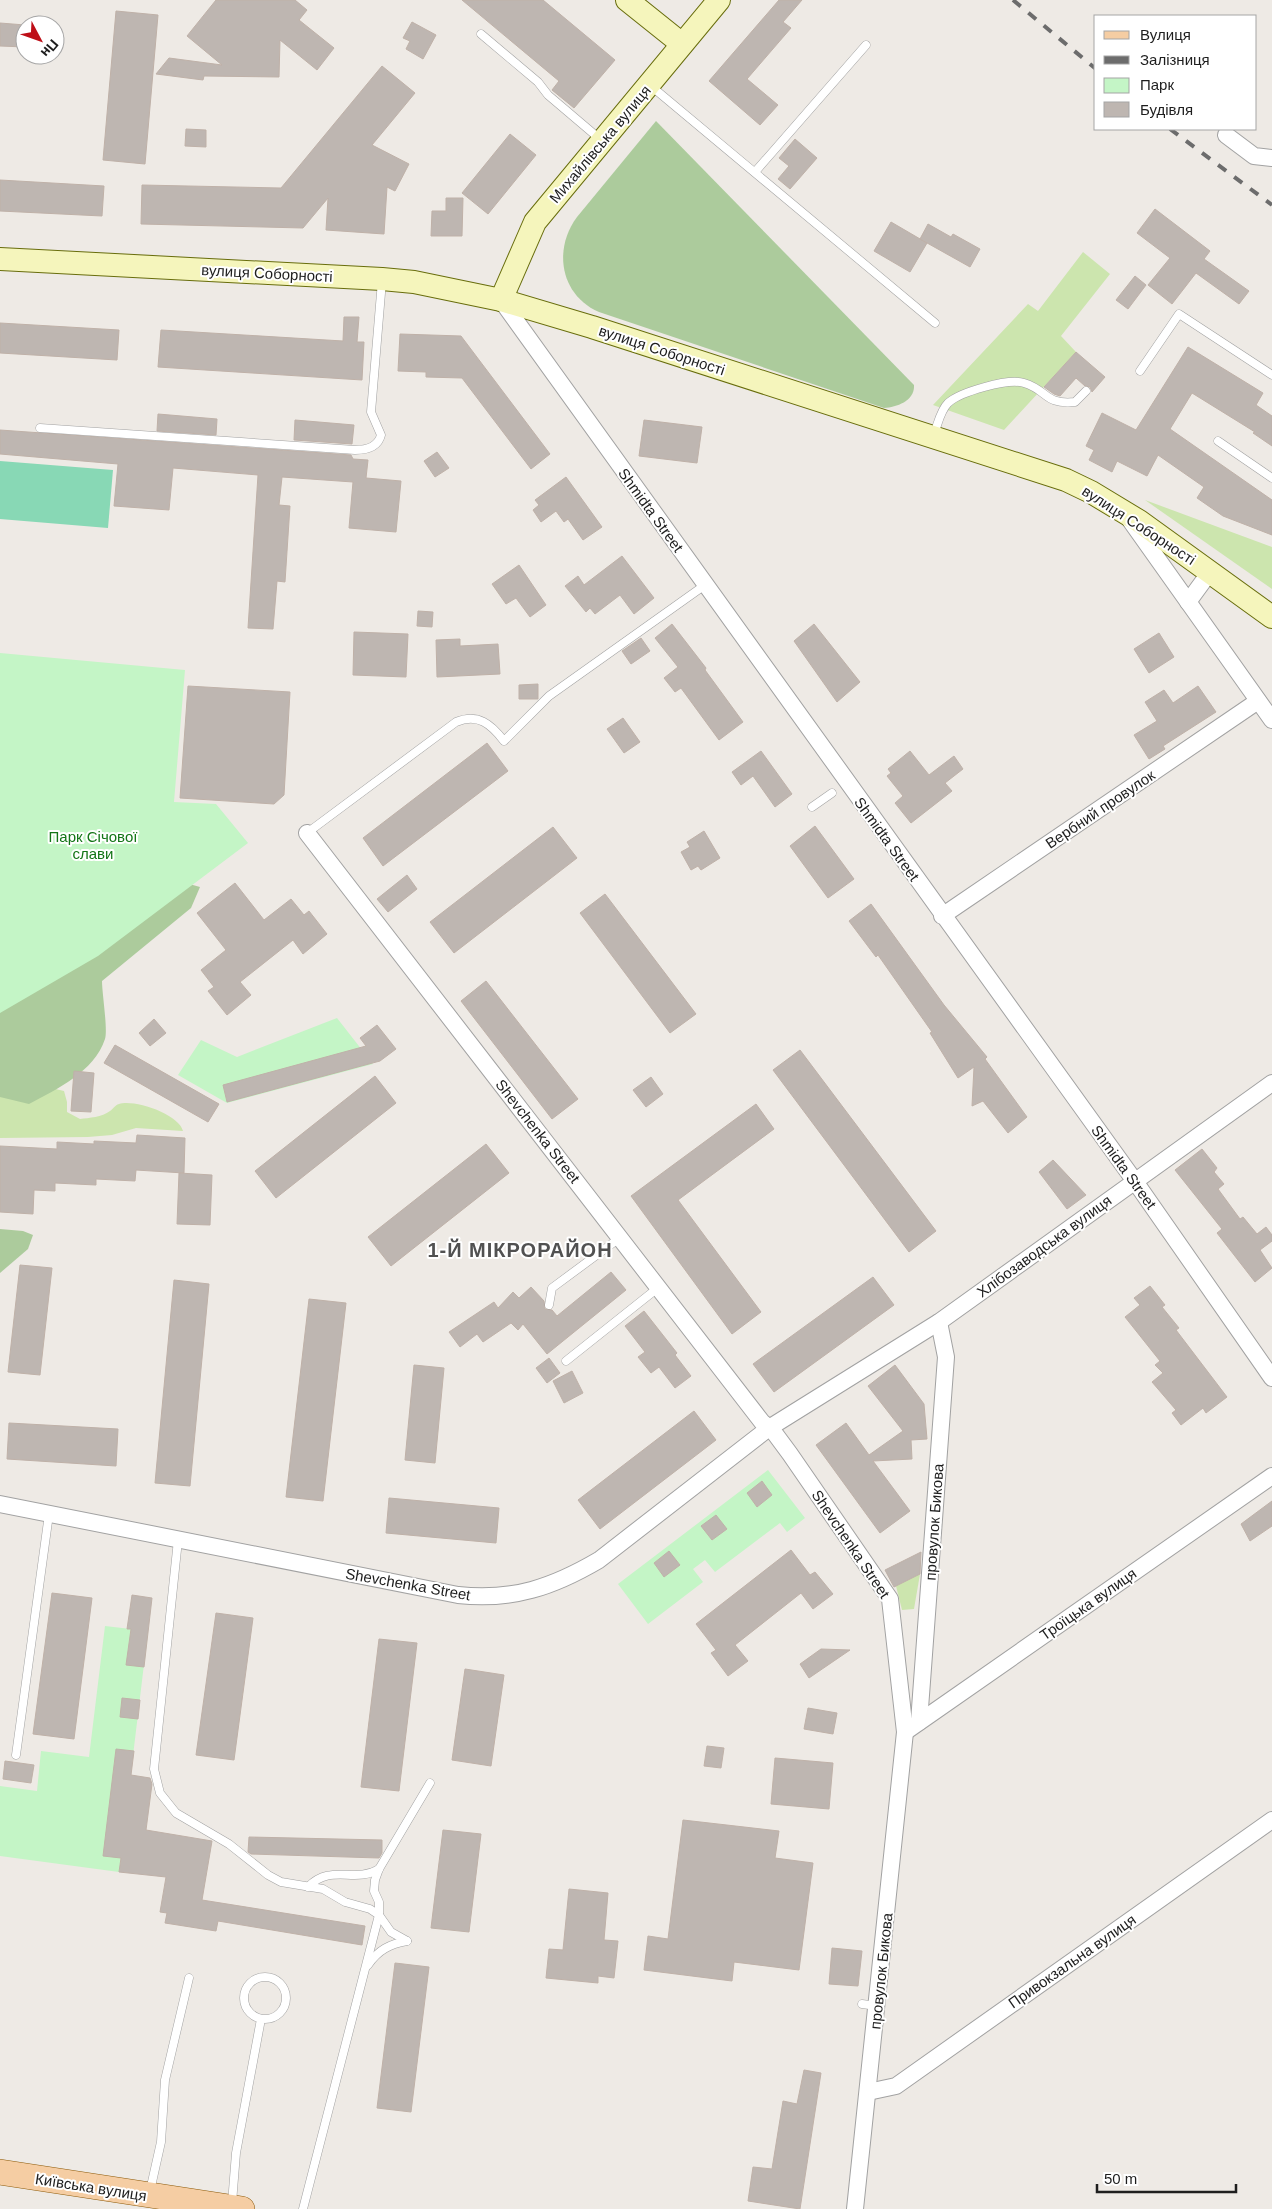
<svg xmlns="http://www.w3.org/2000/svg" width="1272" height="2209" viewBox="0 0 1272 2209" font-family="Arial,sans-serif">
<rect width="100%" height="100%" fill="#eeeae5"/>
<g fill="#cce5ae">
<path d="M 1083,252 L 1110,274 L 1061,336 L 1076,352 L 1004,430 L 933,405 L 1028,304 L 1038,311 Z"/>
<path d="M 1145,500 L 1272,547 L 1272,589 Z"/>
<path d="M 0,1076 L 64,1091 L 67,1102 L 67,1112 L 80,1119 C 89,1118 102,1117 110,1111 C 113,1109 115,1105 119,1104 C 134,1099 179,1114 183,1131 L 136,1128 L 112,1135 L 88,1137 L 0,1138 Z"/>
<path d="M 920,1574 L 914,1609 L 902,1610 L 896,1586 Z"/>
</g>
<g fill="#accb9c">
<path d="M 656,121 L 914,385 C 915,401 897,407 884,408 L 599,312 C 560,295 553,249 577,217 Z"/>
<path d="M 175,880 L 200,887 L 191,908 L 102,981 C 102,993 108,1030 105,1039 C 94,1072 57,1089 29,1104 L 0,1097 L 0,940 Z"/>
<path d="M 0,1229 L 23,1231 L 33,1235 L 28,1249 L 0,1273 Z"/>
</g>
<g fill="#c4f5c6">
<path d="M 0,653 L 185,670 L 174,802 L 216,804 L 248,843 L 98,956 L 0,1013 Z"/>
<path d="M 337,1018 L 373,1064 L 227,1103 L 178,1075 L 201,1040 L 237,1057 Z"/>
<path d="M 768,1470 L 805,1518 L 787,1532 L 780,1523 L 715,1572 L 705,1560 L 693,1569 L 703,1582 L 648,1624 L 618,1584 Z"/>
<path d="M 105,1626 L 148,1631 L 119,1872 L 0,1856 L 0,1786 L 37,1791 L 41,1751 L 89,1757 Z"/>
</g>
<path fill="#88d8b5" d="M 0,461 L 113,470 L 108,528 L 0,519 Z"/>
<g fill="#beb6b1" stroke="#bfb1a8">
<path d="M 216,0 L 295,0 L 307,10 L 299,20 L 334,48 L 317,70 L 280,40 L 279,77 L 204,76 L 203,80 L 156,74 L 169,58 L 222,65 L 187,36 Z"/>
<path d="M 462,0 L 543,0 L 615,60 L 574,108 L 552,90 L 559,81 Z"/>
<path d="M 779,0 L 802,0 L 783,22 L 791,28 L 747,79 L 778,105 L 760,125 L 709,81 Z"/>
<path d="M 116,11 L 158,15 L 145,164 L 103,160 Z"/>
<path d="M 412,22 L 436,35 L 423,59 L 406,49 L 410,41 L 403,38 Z"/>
<path d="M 0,23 L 25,25 L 25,47 L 0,46 Z"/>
<path d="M 382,66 L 415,93 L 372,145 L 409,164 L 395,191 L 387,187 L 384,234 L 326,230 L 328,198 L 303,228 L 141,224 L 142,185 L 281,188 Z"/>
<path d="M 186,129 L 206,130 L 206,147 L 185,146 Z"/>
<path d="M 510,134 L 536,155 L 488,214 L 462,193 Z"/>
<path d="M 795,139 L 817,158 L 790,189 L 778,179 L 789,166 L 779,158 Z"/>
<path d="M 0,180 L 104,186 L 102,216 L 0,211 Z"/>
<path d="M 446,198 L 463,198 L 462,236 L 431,236 L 432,211 L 446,211 Z"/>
<path d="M 1155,209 L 1210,251 L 1204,259 L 1249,291 L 1239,304 L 1196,273 L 1172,304 L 1148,285 L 1170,258 L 1137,233 Z"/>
<path d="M 891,222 L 927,243 L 910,272 L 874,251 Z"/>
<path d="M 928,224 L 951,237 L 953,234 L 980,249 L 970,267 L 920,239 Z"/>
<path d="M 1135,276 L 1146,285 L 1128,309 L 1116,300 Z"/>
<path d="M 344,317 L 359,317 L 357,342 L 364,342 L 362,380 L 158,367 L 161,330 L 343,341 Z"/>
<path d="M 0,323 L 119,330 L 117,360 L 0,353 Z"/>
<path d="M 400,334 L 461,336 L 550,454 L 531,469 L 462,378 L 426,377 L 426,372 L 398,371 Z"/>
<path d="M 1188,347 L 1263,393 L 1256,405 L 1272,416 L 1272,446 L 1253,433 L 1255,432 L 1192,393 L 1170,429 L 1272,500 L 1272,535 L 1223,516 L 1197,498 L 1204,487 L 1158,455 L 1147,476 L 1117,461 L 1112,472 L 1089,460 L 1094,450 L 1086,446 L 1102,413 L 1136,430 Z"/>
<path d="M 1076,352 L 1105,377 L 1092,392 L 1090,387 L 1085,386 L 1076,378 L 1060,396 L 1054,394 L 1044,387 Z"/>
<path d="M 158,414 L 217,419 L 216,435 L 157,431 Z"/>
<path d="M 295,420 L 354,425 L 352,444 L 294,440 Z"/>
<path d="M 644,420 L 702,427 L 697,463 L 639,456 Z"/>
<path d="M 0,430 L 351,455 L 353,459 L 368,460 L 366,478 L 401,481 L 396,532 L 349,528 L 353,482 L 282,477 L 279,505 L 290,506 L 285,582 L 277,581 L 273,629 L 248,628 L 258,475 L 173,468 L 169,510 L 114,506 L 118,464 L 0,454 Z"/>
<path d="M 437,452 L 449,468 L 435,477 L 424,461 Z"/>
<path d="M 566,477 L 602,527 L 583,540 L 568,519 L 564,522 L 556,511 L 541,522 L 533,510 L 539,505 L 535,500 Z"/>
<path d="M 622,556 L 654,598 L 634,614 L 620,595 L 595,614 L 590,608 L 586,612 L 565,586 L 578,576 L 584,585 Z"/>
<path d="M 519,565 L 546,605 L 530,617 L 516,598 L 506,604 L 492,584 Z"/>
<path d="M 418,611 L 433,612 L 432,627 L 417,626 Z"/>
<path d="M 672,624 L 706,668 L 705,670 L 743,722 L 719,740 L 681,688 L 675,692 L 664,678 L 678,667 L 655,638 Z"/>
<path d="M 814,624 L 860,682 L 837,702 L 794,641 Z"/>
<path d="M 354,632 L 408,634 L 406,677 L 353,675 Z"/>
<path d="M 1159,633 L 1174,657 L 1149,673 L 1134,649 Z"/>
<path d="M 641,638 L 650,651 L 631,664 L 622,651 Z"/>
<path d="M 460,639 L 460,646 L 498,644 L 500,674 L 437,677 L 436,640 Z"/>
<path d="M 538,684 L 538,699 L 519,699 L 519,685 Z"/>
<path d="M 188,686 L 290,692 L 284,795 L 274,804 L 180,798 Z"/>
<path d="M 1198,686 L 1216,712 L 1163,746 L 1165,749 L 1149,759 L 1134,735 L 1157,721 L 1145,702 L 1164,690 L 1173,703 Z"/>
<path d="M 623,718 L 640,742 L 624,753 L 607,729 Z"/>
<path d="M 487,743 L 508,771 L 383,866 L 363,838 Z"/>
<path d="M 761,751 L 792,794 L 775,807 L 753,776 L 741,785 L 732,772 Z"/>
<path d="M 910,751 L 929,775 L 954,756 L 963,769 L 945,783 L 952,791 L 911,823 L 895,803 L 903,796 L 887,776 L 891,773 L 888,769 Z"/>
<path d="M 815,826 L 854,879 L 828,898 L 790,846 Z"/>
<path d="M 553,827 L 577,858 L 454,953 L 430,922 Z"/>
<path d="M 704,831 L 720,858 L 701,870 L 698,866 L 691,870 L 681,852 L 690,847 L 687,842 Z"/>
<path d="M 407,875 L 417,889 L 388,912 L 377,899 Z"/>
<path d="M 235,883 L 264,920 L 291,899 L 304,915 L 309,911 L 327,934 L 303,954 L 293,940 L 240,982 L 251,995 L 227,1015 L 208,991 L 214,987 L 201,970 L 226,950 L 197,913 Z"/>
<path d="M 605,894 L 696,1014 L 670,1033 L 580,913 Z"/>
<path d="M 871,904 L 944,1005 L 987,1057 L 985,1059 L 1027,1117 L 1008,1133 L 983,1101 L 972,1106 L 974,1067 L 958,1078 L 930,1033 L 932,1032 L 878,955 L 876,957 L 849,921 Z"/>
<path d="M 486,981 L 578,1099 L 552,1119 L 461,1001 Z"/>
<path d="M 154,1019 L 166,1033 L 150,1046 L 139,1033 Z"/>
<path d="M 377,1025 L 396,1049 L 380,1061 L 227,1102 L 223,1085 L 366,1046 L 360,1038 Z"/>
<path d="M 115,1045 L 219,1104 L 208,1122 L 104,1063 Z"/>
<path d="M 800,1050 L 936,1231 L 909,1252 L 773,1070 Z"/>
<path d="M 74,1071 L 94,1073 L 91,1112 L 71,1111 Z"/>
<path d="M 375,1076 L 396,1103 L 276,1198 L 255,1171 Z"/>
<path d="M 651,1077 L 663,1094 L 646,1107 L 633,1090 Z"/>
<path d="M 756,1104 L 774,1129 L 678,1200 L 761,1312 L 732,1334 L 631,1196 Z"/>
<path d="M 137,1135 L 185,1138 L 184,1173 L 136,1170 L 135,1181 L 96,1179 L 96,1185 L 55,1183 L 55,1191 L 34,1190 L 33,1214 L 0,1212 L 0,1146 L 57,1149 L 57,1142 L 94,1144 L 94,1141 L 136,1143 Z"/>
<path d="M 486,1144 L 509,1173 L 391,1266 L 368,1237 Z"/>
<path d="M 1202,1149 L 1217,1168 L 1214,1172 L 1224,1184 L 1218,1189 L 1240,1219 L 1243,1217 L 1257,1234 L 1266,1227 L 1272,1235 L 1272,1241 L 1260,1250 L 1272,1268 L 1255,1282 L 1217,1233 L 1222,1229 L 1175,1170 Z"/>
<path d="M 1053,1160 L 1086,1195 L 1067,1209 L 1039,1172 Z"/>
<path d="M 179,1173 L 212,1175 L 210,1225 L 177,1224 Z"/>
<path d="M 20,1265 L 52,1268 L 40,1375 L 8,1372 Z"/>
<path d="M 611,1272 L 626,1290 L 547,1354 L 523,1324 L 518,1330 L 511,1323 L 483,1342 L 477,1334 L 460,1347 L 449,1332 L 494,1302 L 498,1308 L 513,1292 L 519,1298 L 531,1287 L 544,1301 L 545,1309 L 552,1310 L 557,1316 Z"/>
<path d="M 873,1277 L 894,1305 L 774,1392 L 753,1364 Z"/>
<path d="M 174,1280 L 209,1284 L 190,1486 L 155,1483 Z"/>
<path d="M 1150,1286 L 1165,1305 L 1162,1307 L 1179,1328 L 1176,1330 L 1227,1397 L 1206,1413 L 1203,1408 L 1181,1425 L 1172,1413 L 1176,1410 L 1152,1382 L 1163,1373 L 1155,1365 L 1160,1361 L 1125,1317 L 1140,1305 L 1134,1298 Z"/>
<path d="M 309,1299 L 346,1303 L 323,1501 L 286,1497 Z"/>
<path d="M 644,1311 L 677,1353 L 675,1355 L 691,1376 L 675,1388 L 659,1367 L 651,1373 L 638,1357 L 645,1352 L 625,1326 Z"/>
<path d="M 549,1358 L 560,1373 L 547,1383 L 536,1368 Z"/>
<path d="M 414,1365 L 444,1368 L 435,1463 L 405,1460 Z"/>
<path d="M 895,1365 L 924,1404 L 927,1439 L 911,1440 L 912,1459 L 873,1461 L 910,1511 L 880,1533 L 816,1445 L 846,1423 L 869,1455 L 903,1431 L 868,1386 Z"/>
<path d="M 572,1371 L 583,1393 L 564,1403 L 553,1381 Z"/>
<path d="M 694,1411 L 716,1440 L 600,1529 L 578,1500 Z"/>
<path d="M 9,1423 L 118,1429 L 116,1466 L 7,1459 Z"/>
<path d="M 762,1481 L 772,1495 L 757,1507 L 747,1493 Z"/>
<path d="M 389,1498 L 499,1508 L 496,1543 L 386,1533 Z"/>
<path d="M 1272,1501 L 1272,1526 L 1250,1541 L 1241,1524 Z"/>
<path d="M 716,1515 L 727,1529 L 712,1540 L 701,1526 Z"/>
<path d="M 791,1550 L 810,1575 L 815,1572 L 833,1594 L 813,1609 L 801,1593 L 735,1645 L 748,1661 L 728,1676 L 711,1653 L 716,1650 L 696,1624 Z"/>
<path d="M 669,1551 L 680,1565 L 664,1577 L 654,1563 Z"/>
<path d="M 921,1552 L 920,1574 L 894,1587 L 885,1570 Z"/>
<path d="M 52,1593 L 92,1598 L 74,1739 L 33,1734 Z"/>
<path d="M 132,1595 L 152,1598 L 144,1667 L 126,1665 L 131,1629 L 127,1629 Z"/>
<path d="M 216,1613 L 253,1618 L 234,1760 L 196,1755 Z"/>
<path d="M 379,1639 L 417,1643 L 399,1791 L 361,1787 Z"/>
<path d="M 821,1649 L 850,1650 L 809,1678 L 800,1664 Z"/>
<path d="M 465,1669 L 504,1675 L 491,1766 L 452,1760 Z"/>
<path d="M 122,1698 L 140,1700 L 138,1719 L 120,1717 Z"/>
<path d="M 808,1708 L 837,1713 L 833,1734 L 804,1729 Z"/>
<path d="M 707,1746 L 724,1748 L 721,1768 L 704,1766 Z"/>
<path d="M 116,1749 L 134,1751 L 131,1775 L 150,1778 L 152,1784 L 146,1830 L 212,1841 L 202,1900 L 365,1926 L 362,1945 L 218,1921 L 216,1931 L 165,1923 L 167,1913 L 160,1912 L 166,1877 L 119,1872 L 121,1858 L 103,1856 Z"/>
<path d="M 775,1758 L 833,1763 L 829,1809 L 771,1804 Z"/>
<path d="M 5,1761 L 34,1765 L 31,1783 L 3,1779 Z"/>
<path d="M 683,1820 L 779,1831 L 775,1858 L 813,1863 L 799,1970 L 734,1962 L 732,1981 L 644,1970 L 648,1936 L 668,1939 Z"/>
<path d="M 443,1830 L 481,1834 L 469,1932 L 431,1928 Z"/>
<path d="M 249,1837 L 382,1840 L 382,1853 L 379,1858 L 251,1854 L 248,1852 Z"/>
<path d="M 569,1889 L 608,1893 L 604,1940 L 618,1941 L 614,1978 L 598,1976 L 598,1983 L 546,1978 L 549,1949 L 563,1950 Z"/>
<path d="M 832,1948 L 862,1951 L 858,1986 L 829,1984 Z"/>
<path d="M 395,1963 L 429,1967 L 411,2112 L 377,2108 Z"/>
<path d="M 804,2070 L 821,2073 L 800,2209 L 748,2201 L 753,2167 L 772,2169 L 783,2101 L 797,2104 Z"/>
</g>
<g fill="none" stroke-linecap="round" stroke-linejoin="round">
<defs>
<g id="service">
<path d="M 481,34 L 538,82 L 548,95 L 601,140"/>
<path d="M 651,86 L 935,323"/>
<path d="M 755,172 L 866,45"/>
<path d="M 1140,371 L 1179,314 L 1272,375"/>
<path d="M 40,428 L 355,450 C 367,450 378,447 381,435 L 371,412 L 382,281"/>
<path d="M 934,434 C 938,424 940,411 948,403 C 960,392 1008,378 1024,383 C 1048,390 1044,405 1075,402 L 1086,391"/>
<path d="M 1218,441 L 1272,478"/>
<path d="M 812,807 L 832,793"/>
<path d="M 307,833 L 456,722 C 478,713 491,724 504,741 L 549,696 L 705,585"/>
<path d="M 549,1305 L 552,1288 L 621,1237"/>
<path d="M 566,1361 L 659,1287"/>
<path d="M 178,1540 L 154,1769 L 160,1793 L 176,1813 L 229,1844 L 268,1875 L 281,1882 L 323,1889 L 345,1902 L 370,1909 L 379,1915 L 303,2209"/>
<path d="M 16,1755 L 49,1514"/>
<path d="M 308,1887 C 331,1863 355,1884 379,1869"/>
<path d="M 407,1941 L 391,1932 L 379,1915 L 379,1902 L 374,1891 L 375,1880 L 379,1869 L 430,1783"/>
<path d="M 368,1965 C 378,1950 390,1944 407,1941"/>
<circle cx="265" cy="1998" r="21"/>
<path d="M 862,2004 L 877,2006"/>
<path d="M 150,2191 L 161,2142 L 165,2080 L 189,1978"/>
<path d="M 232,2203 L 236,2153 L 261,2019"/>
</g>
<g id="minor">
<path d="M 1226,135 L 1254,156 L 1272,158"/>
<path d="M 501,300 L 1134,1180 L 1272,1378"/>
<path d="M 1130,520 L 1272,720"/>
<path d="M 1188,602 L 1210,572"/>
<path d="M 307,833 L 762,1422 L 773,1431 L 790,1454 L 890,1599 L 905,1732 L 855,2209"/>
<path d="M 942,916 L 1258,701"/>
<path d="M 0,1504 L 458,1595 C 513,1601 553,1587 599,1560 L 769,1428 L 939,1322 L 1272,1083"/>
<path d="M 919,1722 L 946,1357 L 939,1322"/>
<path d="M 905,1732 L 1272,1476"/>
<path d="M 868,2092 L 896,2086 L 1272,1820"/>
</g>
<g id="secondary">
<path d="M 627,0 L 682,44"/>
<path d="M 0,259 L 382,279 L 414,282 L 501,300 L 592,327 L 1066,480 L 1091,492 L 1139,521 L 1272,617"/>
<path d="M 501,300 L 535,222 L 719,0"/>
</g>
<path id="primary" d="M 0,2172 L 242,2209"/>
</defs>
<use href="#service" stroke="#a2a2a2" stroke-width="9"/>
<use href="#minor" stroke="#a2a2a2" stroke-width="18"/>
<use href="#secondary" stroke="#686d0c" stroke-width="24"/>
<use href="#primary" stroke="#8d5b0b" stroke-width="26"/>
<use href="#service" stroke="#fff" stroke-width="8"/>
<use href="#minor" stroke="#fff" stroke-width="16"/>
<use href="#secondary" stroke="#f5f5bc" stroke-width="22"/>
<use href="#primary" stroke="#f5cda3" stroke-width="25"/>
<g stroke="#6c6c6c" stroke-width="4" stroke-dasharray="10 10" stroke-linecap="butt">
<path d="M 1013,0 L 1096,69"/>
<path d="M 1170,129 L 1272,205"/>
</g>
</g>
<g text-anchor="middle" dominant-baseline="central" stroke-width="4" stroke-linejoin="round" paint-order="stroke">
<g font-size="15" fill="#1e1e1e" stroke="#fff">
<text transform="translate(600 144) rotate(-50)">Михайлівська вулиця</text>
<text transform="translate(267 273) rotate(3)">вулиця Соборності</text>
<text transform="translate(662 350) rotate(18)">вулиця Соборності</text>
<text transform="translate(651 510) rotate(54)">Shmidta Street</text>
<text transform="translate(1139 525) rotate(33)">вулиця Соборності</text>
<text transform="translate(1100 809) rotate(-34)">Вербний провулок</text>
<text transform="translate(887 839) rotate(54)">Shmidta Street</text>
<text transform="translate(538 1131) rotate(52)">Shevchenka Street</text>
<text transform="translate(1124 1167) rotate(54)">Shmidta Street</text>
<text transform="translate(1044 1246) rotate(-36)">Хлібозаводська вулиця</text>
<text transform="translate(934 1522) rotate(-86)">провулок Бикова</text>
<text transform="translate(851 1544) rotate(56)">Shevchenka Street</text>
<text transform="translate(408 1584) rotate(10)">Shevchenka Street</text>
<text transform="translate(1088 1604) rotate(-35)">Троїцька вулиця</text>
<text transform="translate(1072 1961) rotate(-35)">Привокзальна вулиця</text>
<text transform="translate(881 1971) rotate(-84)">провулок Бикова</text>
<text transform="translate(91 2187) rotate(9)">Київська вулиця</text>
</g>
<g font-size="15" fill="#137516" stroke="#fff">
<text x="93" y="836">Парк Січової<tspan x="93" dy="17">слави</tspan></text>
</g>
<g font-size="20" font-weight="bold" letter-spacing="1" fill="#515151" stroke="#fff">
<text x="520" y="1250">1-Й МІКРОРАЙОН</text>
</g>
</g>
<rect x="1094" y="15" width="162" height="115" fill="#ffffff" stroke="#a5a5a5"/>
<rect x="1104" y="31" width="25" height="8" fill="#f5cda3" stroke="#a5a5a5"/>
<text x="1140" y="40" font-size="15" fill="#1e1e1e">Вулиця</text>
<rect x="1104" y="56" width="25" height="8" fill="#6c6c6c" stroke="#a5a5a5"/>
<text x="1140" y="65" font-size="15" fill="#1e1e1e">Залізниця</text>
<rect x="1104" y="78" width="25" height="15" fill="#c4f5c6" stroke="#a5a5a5"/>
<text x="1140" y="90" font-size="15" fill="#1e1e1e">Парк</text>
<rect x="1104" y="102" width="25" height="15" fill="#beb6b1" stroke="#a5a5a5"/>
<text x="1140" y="115" font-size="15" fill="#1e1e1e">Будівля</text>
<g transform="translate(40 40) rotate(131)"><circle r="24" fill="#ffffff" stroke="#a5a5a5"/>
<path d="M0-4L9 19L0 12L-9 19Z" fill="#be0e17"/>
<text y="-8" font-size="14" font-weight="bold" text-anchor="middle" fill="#1e1e1e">Пн</text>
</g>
<path d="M1097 2184v8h139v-8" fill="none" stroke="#1e1e1e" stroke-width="2.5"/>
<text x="1104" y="2184" font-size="15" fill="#1e1e1e" stroke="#ffffff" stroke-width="4" paint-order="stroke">50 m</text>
</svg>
